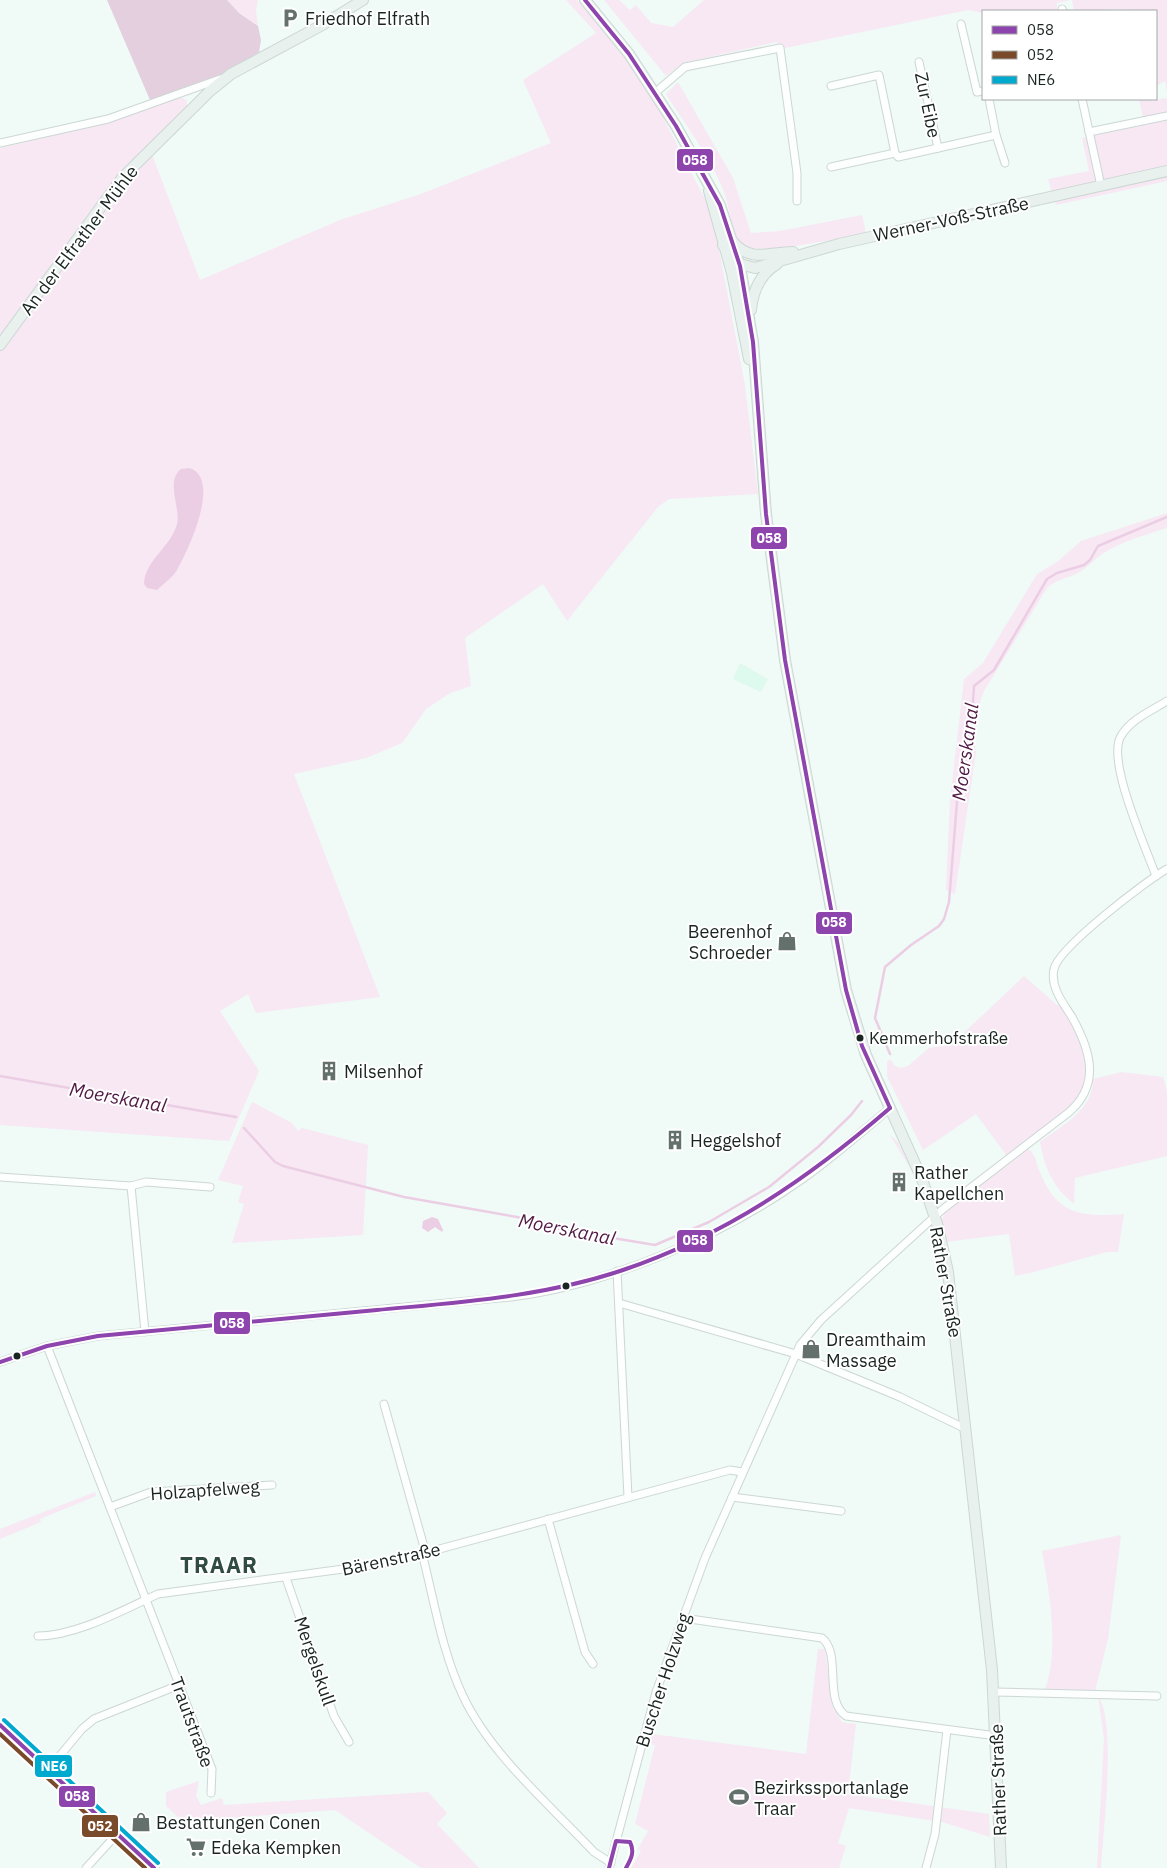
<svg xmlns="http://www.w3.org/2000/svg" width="1167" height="1868" viewBox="0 0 1167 1868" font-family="'IBM Plex Sans',sans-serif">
<rect width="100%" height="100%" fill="#f0faf6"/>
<path fill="#def9ee" d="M 740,663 L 768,679 L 761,692 L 733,679 Z"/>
<g fill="#f7e8f4">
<path d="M 227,0 L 258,0 L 256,10 L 258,26 L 239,13 Z"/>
<path d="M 566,0 L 577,0 L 602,29 L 650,92 L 706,201 L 717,239 L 745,385 L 758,494 L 669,499 L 658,507 L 567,621 L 543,584 L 465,638 L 471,686 L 450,693 L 426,709 L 402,743 L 366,758 L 294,774 L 380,997 L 256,1013 L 248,994 L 220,1011 L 259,1071 L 229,1141 L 0,1125 L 0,148 L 108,123 L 177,97 L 183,98 L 187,101 L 187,109 L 151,152 L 200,280 L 340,220 L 418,195 L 551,143 L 523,80 L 596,33 Z"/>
<path d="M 604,0 L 619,0 L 630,10 L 636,5 L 651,23 L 673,27 L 704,0 L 1070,0 L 1057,3 L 1057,11 L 983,13 L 968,10 L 785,48 L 776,42 L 683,63 L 666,76 Z"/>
<path d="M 1072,0 L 1167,0 L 1167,92 L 1165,81 L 1156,86 L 1156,11 L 1118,9 L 1074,11 Z"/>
<path d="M 678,82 L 733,178 L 751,233 L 780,231 L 862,215 L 866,233 C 843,237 760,257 743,245 C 732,238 729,204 724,192 C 713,162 684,122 666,94 Z"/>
<path d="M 1164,98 L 1167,99 L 1167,113 L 1143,118 L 1139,99 L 1153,101 Z"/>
<path d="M 1167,120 L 1167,181 L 1056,205 L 1048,179 L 1089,171 L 1082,138 Z"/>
<path d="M 1167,513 L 1167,528 C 1145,535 1122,541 1102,554 C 1094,560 1087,568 1078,573 C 1067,579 1056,579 1047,588 L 984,691 C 976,711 972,730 976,752 L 955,894 L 946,890 L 950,800 L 964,679 L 983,663 L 1037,574 L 1057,562 L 1081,541 Z"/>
<path d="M 1024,976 L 1057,1005 L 1059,1005 C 1117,1091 1073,1105 1007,1156 L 976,1114 L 923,1150 L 887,1076 L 887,1062 L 890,1059 L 895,1066 L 901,1068 L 908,1066 L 929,1048 L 951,1045 Z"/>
<path d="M 1122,1072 L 1163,1077 L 1167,1092 L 1167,1156 L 1075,1178 L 1074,1204 C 1053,1187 1045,1169 1040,1142 C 1061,1126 1094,1110 1093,1079 Z"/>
<path d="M 252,1102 L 292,1123 L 298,1131 L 302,1128 L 368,1145 L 363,1235 L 232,1243 L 244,1204 L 238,1202 L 243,1186 L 218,1180 Z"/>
<path d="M 890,1135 L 898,1142 L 913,1173 Z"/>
<path d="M 1028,1149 C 1036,1154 1036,1164 1040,1172 C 1057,1216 1083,1217 1124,1214 L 1118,1252 L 1107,1252 L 1034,1272 L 1015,1276 L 1009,1234 L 946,1242 L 941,1222 L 946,1210 Z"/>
<path d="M 95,1492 L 96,1496 L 40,1519 L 41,1522 L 0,1539 L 0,1529 Z"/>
<path d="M 1121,1535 L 1108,1639 L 1095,1691 L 1045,1689 C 1060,1652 1049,1590 1042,1551 Z"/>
<path d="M 818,1649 L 825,1649 L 832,1705 L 842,1722 L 856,1724 L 848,1794 L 989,1814 L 990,1837 L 942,1822 L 849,1808 L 838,1843 L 846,1846 L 839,1868 L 631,1868 L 641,1851 L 638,1849 L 648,1831 L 635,1824 L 655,1745 L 649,1744 L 652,1734 L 806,1754 Z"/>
<path d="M 1098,1696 C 1117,1722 1103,1832 1101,1868 L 1097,1868 L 1104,1739 Z"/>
<path d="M 199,1781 L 196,1796 L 201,1805 L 222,1798 L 224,1805 L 428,1792 L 447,1813 L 437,1824 L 479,1868 L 421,1868 L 335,1810 L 198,1820 L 186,1824 L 166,1806 L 166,1792 Z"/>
</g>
<path fill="#e3cfde" d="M 107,0 L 227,0 L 239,13 L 258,26 L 261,40 L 259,52 L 225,73 L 150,100 Z"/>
<g fill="#eccee4">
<path d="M 189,468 C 222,477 189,549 178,568 C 174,577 164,583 157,590 L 147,588 L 144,584 C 145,560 171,547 177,524 C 181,508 165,481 181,469 Z"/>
<path d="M 432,1217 L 438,1219 L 443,1230 L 442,1232 L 435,1227 L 428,1232 L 422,1228 L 423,1221 Z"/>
</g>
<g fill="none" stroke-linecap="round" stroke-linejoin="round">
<g stroke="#eccee4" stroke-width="2.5">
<path d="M 890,1054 L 875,1018 L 885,967 L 911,945 L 939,926 L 944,919 L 949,902 L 957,802 L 972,716 L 974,686 L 994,670 L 1047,579 L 1057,573 L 1084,565 L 1090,560 L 1098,546 L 1167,517"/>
<path d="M 0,1076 L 236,1117"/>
<path d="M 244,1128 L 275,1162 L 283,1166 L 404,1197 L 517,1217 L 559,1229 L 655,1245 L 709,1222 L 769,1187 L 818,1147 L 851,1115 L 862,1101"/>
</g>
<defs>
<g id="street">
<path d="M 1062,9 L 1063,11"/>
<path d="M 961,24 L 977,92 L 983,91"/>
<path d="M 919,62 L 938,148"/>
<path d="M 831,86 L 879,75 L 895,153 L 898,157 L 996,135 L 989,99"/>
<path d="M 656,92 L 685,67 L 780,48 L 797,173 L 797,201"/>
<path d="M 1082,99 L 1101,186"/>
<path d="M 1089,132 L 1167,116"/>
<path d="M 996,135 L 1005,163"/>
<path d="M 0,143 L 108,119 L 220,79"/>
<path d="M 831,167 L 895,153"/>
<path d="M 1156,876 C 1146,848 1106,760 1121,736 C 1131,719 1151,711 1167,701"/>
<path d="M 0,1177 L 131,1186 L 146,1182 L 210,1187"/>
<path d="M 131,1186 L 145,1332"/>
<path d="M 617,1271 L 628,1497"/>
<path d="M 619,1303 L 796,1354 L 900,1397 L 966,1429"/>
<path d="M 47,1346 L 212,1769 L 211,1793"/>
<path d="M 0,1362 L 47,1346 L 98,1336 L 511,1297 C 608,1285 722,1236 801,1180 C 832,1158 861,1133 890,1108"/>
<path d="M 384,1404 L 424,1547 L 424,1561 C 435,1606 443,1654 463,1696 C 490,1754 550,1805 594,1852 L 611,1863"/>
<path d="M 732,1497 L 841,1511"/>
<path d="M 110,1507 L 151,1492 L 272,1485"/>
<path d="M 548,1519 L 585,1652 L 593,1664"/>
<path d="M 286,1578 L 334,1716 L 349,1742"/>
<path d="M 683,1618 L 822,1638 C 842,1654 823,1700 846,1716 L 997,1736"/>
<path d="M 38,1636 C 76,1636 123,1610 158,1594 L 388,1563 L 730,1470 L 742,1472"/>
<path d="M 994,1692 L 1157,1696"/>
<path d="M 48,1770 L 82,1729 L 94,1719 L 179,1685"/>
<path d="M 86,1868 L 117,1834"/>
<path d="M 609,1868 L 656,1692 L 705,1558 L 800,1345 L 821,1320 L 943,1209 L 1068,1113 C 1101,1085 1091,1051 1072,1017 C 1063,1003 1050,987 1054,969 C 1058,948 1146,881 1167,869"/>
<path d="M 926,1868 L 935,1834 L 947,1730"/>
</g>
<g id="secondary">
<path d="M 585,0 L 629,54 L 676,126 L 720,205 L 740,266 L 753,342 L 766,514 L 785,660 L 846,990 L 866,1055 L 922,1179 L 938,1227 L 948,1272 L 992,1670 L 1001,1868"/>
<path d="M 709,191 L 732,273 L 749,359"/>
<path d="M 733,242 C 751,263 769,252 793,252"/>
<path d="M 723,245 L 736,263 L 755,268 L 839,244 L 1167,171"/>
<path d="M 751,310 C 753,290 760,274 777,264"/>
<path d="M 0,345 L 122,178 L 210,91 L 231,74 L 324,24 L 363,0"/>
<path d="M 0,1725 L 154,1868"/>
</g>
</defs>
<use href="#street" stroke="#ccd7d3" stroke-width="9"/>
<use href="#secondary" stroke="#ccd7d3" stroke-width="12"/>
<use href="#street" stroke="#fdfefe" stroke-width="7"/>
<use href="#secondary" stroke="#e9f1ee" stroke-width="10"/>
<defs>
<g id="bus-1">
<path d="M 585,0 L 629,54 L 676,126 L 720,205 L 740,266 L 753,342 L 766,514 L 785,660 L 846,990 L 862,1046 L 890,1108"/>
<path d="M 0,1362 L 47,1346 L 98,1336 C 191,1327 284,1318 377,1310 C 461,1302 543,1297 623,1270 C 726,1235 809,1178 890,1108"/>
<path d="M 0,1725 L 154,1868"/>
<path d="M 609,1868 L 616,1841 L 630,1842 C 635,1852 631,1859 626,1868"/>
</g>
<path id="bus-2" d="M 0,1734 L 145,1868"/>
<path id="bus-3" d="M 4,1720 L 158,1863"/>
</defs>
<use href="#bus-1" stroke="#fff" stroke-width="8"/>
<use href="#bus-2" stroke="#fff" stroke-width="8"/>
<use href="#bus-3" stroke="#fff" stroke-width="8"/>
<use href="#bus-1" stroke="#8e44ad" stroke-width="4"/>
<use href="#bus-2" stroke="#7a4b2a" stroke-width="4"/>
<use href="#bus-3" stroke="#00a9ce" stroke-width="4"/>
</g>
<defs>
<symbol id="parking-bare" viewBox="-9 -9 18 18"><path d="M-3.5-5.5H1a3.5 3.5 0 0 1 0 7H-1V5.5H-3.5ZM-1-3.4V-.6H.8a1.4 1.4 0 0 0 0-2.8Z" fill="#64706c" stroke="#fff" stroke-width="2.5" paint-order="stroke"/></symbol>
<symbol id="shop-bare" viewBox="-9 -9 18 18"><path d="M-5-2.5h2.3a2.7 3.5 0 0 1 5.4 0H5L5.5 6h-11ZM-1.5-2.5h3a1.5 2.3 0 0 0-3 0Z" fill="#64706c" stroke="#fff" stroke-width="2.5" paint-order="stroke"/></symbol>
<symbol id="building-bare" viewBox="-9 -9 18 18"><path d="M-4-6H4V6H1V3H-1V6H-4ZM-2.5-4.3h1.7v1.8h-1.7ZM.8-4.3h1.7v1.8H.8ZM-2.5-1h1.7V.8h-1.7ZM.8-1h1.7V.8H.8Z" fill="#64706c" stroke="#fff" stroke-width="2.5" paint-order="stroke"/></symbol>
<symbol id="stadium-bare" viewBox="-9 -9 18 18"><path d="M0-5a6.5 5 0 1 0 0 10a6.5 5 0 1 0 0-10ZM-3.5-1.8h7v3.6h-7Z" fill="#64706c" stroke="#fff" stroke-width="2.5" paint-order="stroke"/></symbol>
<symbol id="supermarket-bare" viewBox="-9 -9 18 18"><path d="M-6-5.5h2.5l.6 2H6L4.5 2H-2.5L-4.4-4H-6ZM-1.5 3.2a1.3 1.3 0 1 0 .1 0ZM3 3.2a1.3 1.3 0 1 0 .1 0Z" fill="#64706c" stroke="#fff" stroke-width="2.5" paint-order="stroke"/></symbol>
</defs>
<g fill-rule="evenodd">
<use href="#parking-bare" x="276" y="4" width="28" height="28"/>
<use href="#shop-bare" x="773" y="927" width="28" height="28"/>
<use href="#building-bare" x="315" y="1057" width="28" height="28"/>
<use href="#building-bare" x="661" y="1126" width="28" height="28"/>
<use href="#building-bare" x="885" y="1168" width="28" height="28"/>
<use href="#shop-bare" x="797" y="1335" width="28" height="28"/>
<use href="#stadium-bare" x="725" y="1783" width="28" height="28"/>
<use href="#shop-bare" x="127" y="1808" width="28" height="28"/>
<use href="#supermarket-bare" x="182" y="1833" width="28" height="28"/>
</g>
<g fill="#192521" stroke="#fff" stroke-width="2">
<circle cx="860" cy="1038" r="4.5"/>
<circle cx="566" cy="1286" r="4.5"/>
<circle cx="17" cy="1356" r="4.5"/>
</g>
<g text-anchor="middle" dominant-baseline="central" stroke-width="4" stroke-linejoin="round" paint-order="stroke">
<g font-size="17" fill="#192521" stroke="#fff" text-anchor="start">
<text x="869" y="1038">Kemmerhofstraße</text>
</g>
<g font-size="18" fill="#192521" stroke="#fff" text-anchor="start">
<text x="305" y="18">Friedhof Elfrath</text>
<text x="772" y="931" text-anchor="end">Beerenhof<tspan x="772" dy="21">Schroeder</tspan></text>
<text x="344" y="1071">Milsenhof</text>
<text x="690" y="1140">Heggelshof</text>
<text x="914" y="1172">Rather<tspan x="914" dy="21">Kapellchen</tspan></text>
<text x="826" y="1339">Dreamthaim<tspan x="826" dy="21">Massage</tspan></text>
<text x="754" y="1787">Bezirkssportanlage<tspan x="754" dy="21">Traar</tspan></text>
<text x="156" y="1822">Bestattungen Conen</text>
<text x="211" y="1847">Edeka Kempken</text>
</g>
<g font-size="18" fill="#192521" stroke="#fff">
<text transform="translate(928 105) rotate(78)">Zur Eibe</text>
<text transform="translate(951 219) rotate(-12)">Werner-Voß-Straße</text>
<text transform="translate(79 240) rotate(-53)">An der Elfrather Mühle</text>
<text transform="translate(946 1282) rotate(80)">Rather Straße</text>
<text transform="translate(205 1490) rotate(-4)">Holzapfelweg</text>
<text transform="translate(391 1559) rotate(-12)">Bärenstraße</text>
<text transform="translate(315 1661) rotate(71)">Mergelskull</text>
<text transform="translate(663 1680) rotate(-72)">Buscher Holzweg</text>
<text transform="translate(192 1722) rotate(70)">Trautstraße</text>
<text transform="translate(998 1780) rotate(-92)">Rather Straße</text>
</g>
<g font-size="19" font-style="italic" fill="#511a45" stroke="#fff">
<text transform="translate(965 752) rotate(-82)">Moerskanal</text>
<text transform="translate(118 1097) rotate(10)">Moerskanal</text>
<text transform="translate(567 1229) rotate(11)">Moerskanal</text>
</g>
<g font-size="22" font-weight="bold" letter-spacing="1" fill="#304c42" stroke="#fff">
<text x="219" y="1564">TRAAR</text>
</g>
</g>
<g stroke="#fff" stroke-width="2">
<rect x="676" y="148" width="38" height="24" rx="5" fill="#8e44ad"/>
<rect x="750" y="526" width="38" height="24" rx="5" fill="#8e44ad"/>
<rect x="815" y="911" width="38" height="24" rx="5" fill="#8e44ad"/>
<rect x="676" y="1229" width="38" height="24" rx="5" fill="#8e44ad"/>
<rect x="213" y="1311" width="38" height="24" rx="5" fill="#8e44ad"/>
<rect x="34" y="1754" width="39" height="24" rx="5" fill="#00a9ce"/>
<rect x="58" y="1785" width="38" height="23" rx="5" fill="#8e44ad"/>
<rect x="81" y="1814" width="38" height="24" rx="5" fill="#7a4b2a"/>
</g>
<g font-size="14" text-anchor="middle" font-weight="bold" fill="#fff">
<text x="695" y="165">058</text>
<text x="769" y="543">058</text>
<text x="834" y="927">058</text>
<text x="695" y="1245">058</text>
<text x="232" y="1328">058</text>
<text x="54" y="1771">NE6</text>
<text x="77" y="1801">058</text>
<text x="100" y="1831">052</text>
</g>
<rect x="982" y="10" width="175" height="90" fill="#ffffff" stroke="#a3a8a6"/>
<rect x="992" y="26" width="25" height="8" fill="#8e44ad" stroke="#a3a8a6"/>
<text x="1027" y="35" font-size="15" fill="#192521">058</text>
<rect x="992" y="51" width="25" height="8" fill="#7a4b2a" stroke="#a3a8a6"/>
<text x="1027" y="60" font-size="15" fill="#192521">052</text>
<rect x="992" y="76" width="25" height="8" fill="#00a9ce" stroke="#a3a8a6"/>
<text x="1027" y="85" font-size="15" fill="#192521">NE6</text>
</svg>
